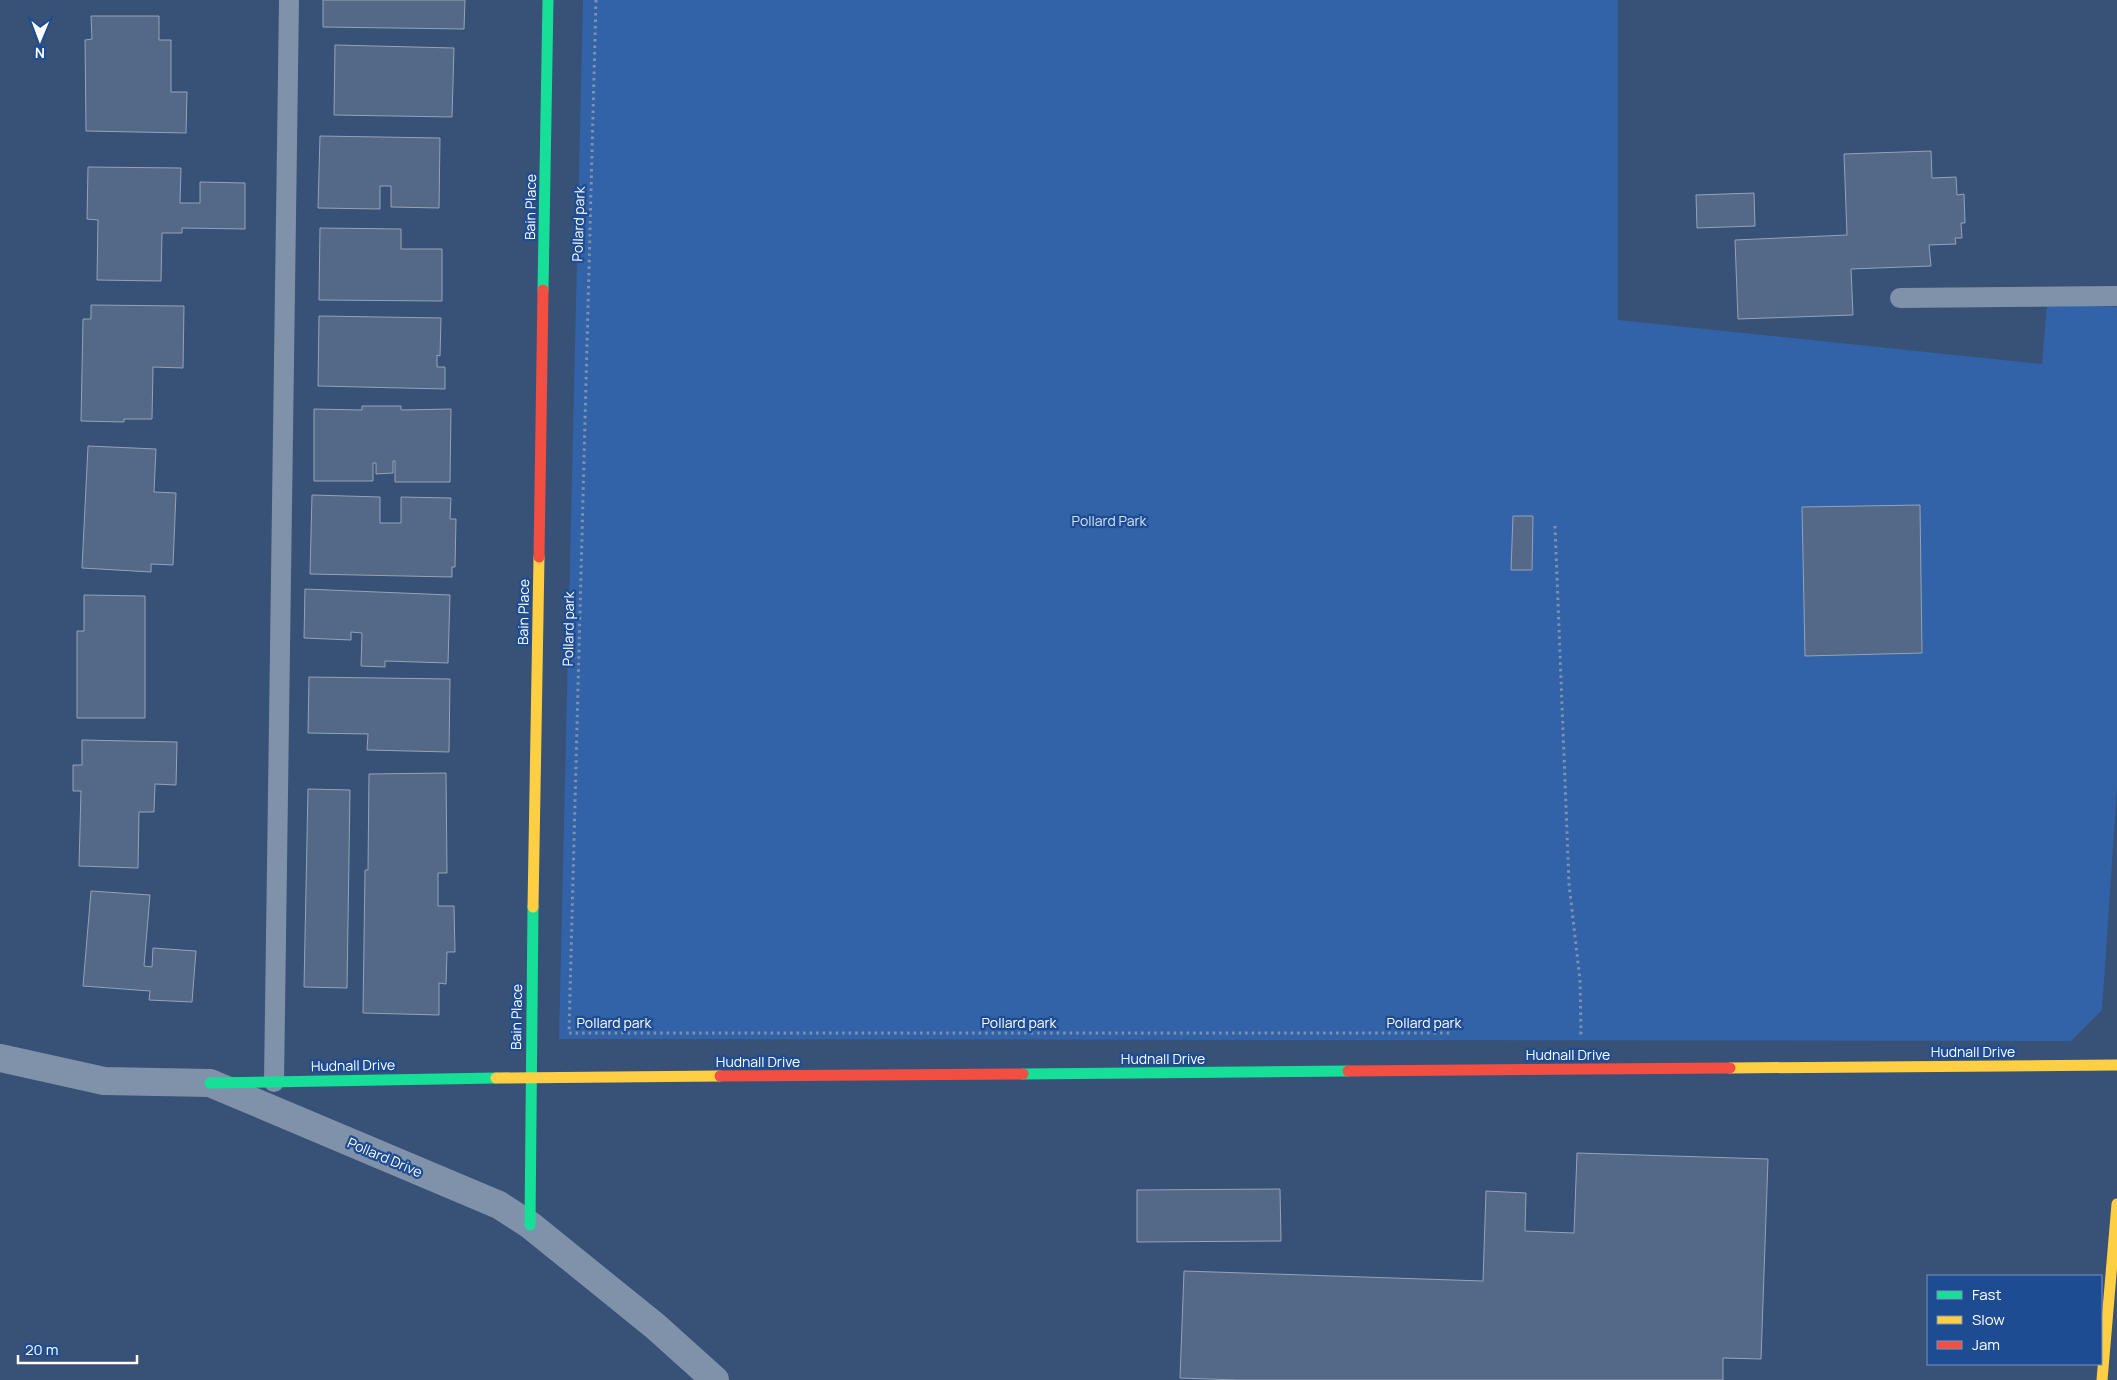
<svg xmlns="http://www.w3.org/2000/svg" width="2117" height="1380" viewBox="0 0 2117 1380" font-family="Manrope,sans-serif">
<rect width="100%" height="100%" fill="#385177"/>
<path fill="#3262a8" d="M 583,0 L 1618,0 L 1618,320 L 2042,364 L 2047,304 L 2117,307 L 2117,789 L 2102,1010 L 2071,1041 L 559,1039 Z"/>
<g fill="#546987" stroke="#95a3b8">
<path d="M 323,0 L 465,0 L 464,29 L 323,27 Z"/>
<path d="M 91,16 L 159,16 L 159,40 L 171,40 L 171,92 L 187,92 L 186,133 L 86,131 L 85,40 L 92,39 Z"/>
<path d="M 335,45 L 454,48 L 452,117 L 334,115 Z"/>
<path d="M 320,136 L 440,138 L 439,208 L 391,207 L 391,186 L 380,186 L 380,209 L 318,208 Z"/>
<path d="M 1931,151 L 1932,178 L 1956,177 L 1957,195 L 1964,194 L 1965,223 L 1961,223 L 1962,238 L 1955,238 L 1956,244 L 1929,245 L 1931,266 L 1851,269 L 1853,315 L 1738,319 L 1735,240 L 1847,235 L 1844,154 Z"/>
<path d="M 88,167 L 181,168 L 180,203 L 200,203 L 200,182 L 245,183 L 245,229 L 182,228 L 182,233 L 162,233 L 161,281 L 97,280 L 98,220 L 87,219 Z"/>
<path d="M 1754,193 L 1755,226 L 1697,228 L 1696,195 Z"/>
<path d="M 320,228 L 401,229 L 401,249 L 442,249 L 442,301 L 319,300 Z"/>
<path d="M 91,305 L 184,306 L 183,368 L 153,367 L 152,419 L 124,419 L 124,422 L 81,421 L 83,319 L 91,319 Z"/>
<path d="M 319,316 L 441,318 L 440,356 L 437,355 L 437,367 L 445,367 L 445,389 L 318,386 Z"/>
<path d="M 362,406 L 401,406 L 401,410 L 451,409 L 450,482 L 395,482 L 395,461 L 393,461 L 393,473 L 376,474 L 376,463 L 373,463 L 373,481 L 314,481 L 314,409 L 362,410 Z"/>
<path d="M 88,446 L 156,449 L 154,492 L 176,493 L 173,565 L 151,564 L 151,572 L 82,568 Z"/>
<path d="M 312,495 L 380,497 L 380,523 L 401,523 L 401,497 L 451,498 L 450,519 L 456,519 L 455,567 L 452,567 L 452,577 L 310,574 Z"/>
<path d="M 1920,505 L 1922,653 L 1805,656 L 1802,507 Z"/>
<path d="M 1513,516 L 1533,516 L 1532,570 L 1511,570 Z"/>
<path d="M 305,589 L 450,595 L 448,663 L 385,661 L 385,667 L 361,666 L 362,633 L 351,632 L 351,640 L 304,638 Z"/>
<path d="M 84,595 L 145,596 L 145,718 L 77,718 L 77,631 L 84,631 Z"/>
<path d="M 309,677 L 450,679 L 449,752 L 367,750 L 368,734 L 308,733 Z"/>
<path d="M 82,740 L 177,742 L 176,785 L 155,784 L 154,812 L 139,812 L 138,868 L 79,866 L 81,791 L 73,791 L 73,765 L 82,765 Z"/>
<path d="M 446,773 L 447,873 L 438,873 L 438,906 L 454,906 L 455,952 L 447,952 L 446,984 L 439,983 L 439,1015 L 363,1013 L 365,870 L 368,870 L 369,774 Z"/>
<path d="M 308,789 L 350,790 L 347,988 L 304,987 Z"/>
<path d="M 91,891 L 150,895 L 144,966 L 152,967 L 153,948 L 196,951 L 192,1002 L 149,1000 L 150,991 L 83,986 Z"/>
<path d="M 1577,1153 L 1768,1159 L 1761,1359 L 1723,1358 L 1723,1380 L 1238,1380 L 1180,1378 L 1184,1271 L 1483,1281 L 1486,1191 L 1526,1193 L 1525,1231 L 1574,1233 Z"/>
<path d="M 1280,1189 L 1281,1241 L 1137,1242 L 1137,1190 Z"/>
</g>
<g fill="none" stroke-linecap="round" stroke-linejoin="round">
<g stroke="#8092aa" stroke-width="3" stroke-dasharray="2.5 4" stroke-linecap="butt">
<path d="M 596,0 L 569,1033 L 1452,1033"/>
<path d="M 1555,526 L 1569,884 L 1580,980 L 1581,1033 L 1578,1033"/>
</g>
<g stroke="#8092aa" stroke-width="20">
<path d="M 1900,298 L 2117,296"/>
<path d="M 274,1082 L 289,0"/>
</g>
<path stroke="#8092aa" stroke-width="28" d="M 0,1058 L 104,1081 L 210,1083 L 499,1205 L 530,1225 L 655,1326 L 715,1380"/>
<g stroke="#16e098" stroke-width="11">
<path d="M 543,290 L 548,0"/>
<path d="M 1023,1074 L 1348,1071"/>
<path d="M 210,1083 L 496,1078"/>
<path d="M 530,1225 L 533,907"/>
</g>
<g stroke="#ffcf43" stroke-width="11">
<path d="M 533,907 L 539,557"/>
<path d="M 1730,1068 L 2117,1065"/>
<path d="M 496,1078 L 720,1076"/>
<path d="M 2102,1380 L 2117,1204"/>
</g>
<g stroke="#f24e42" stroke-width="11">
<path d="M 539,557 L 543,290"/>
<path d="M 1348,1071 L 1730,1068"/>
<path d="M 720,1076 L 1023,1074"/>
</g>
</g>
<g text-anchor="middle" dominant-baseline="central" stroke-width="4.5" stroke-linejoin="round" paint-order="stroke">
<g font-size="14" fill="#fff" stroke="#1d4c92">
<text transform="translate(530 207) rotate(-89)">Bain Place</text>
<text transform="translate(578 224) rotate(-88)">Pollard park</text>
<text transform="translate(523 612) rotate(-89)">Bain Place</text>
<text transform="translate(568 629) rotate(-89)">Pollard park</text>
<text transform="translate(516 1017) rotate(-89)">Bain Place</text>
<text x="614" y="1022">Pollard park</text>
<text x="1019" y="1022">Pollard park</text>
<text x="1424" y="1022">Pollard park</text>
<text x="1973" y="1051">Hudnall Drive</text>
<text x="1568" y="1054">Hudnall Drive</text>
<text x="1163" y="1058">Hudnall Drive</text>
<text x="758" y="1061">Hudnall Drive</text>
<text transform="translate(353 1065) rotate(-1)">Hudnall Drive</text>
<text transform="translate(385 1157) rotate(23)">Pollard Drive</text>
</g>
<g font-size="14" fill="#d5e4fa" stroke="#1d4c92">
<text x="1109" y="520">Pollard Park</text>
</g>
</g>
<rect x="1927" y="1275" width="175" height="90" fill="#1d4c92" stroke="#7794be"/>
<rect x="1937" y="1291" width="25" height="8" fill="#16e098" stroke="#7794be"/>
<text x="1972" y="1300" font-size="15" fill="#ffffff">Fast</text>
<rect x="1937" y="1316" width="25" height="8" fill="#ffcf43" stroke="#7794be"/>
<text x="1972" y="1325" font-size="15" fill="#ffffff">Slow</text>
<rect x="1937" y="1341" width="25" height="8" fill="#f24e42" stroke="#7794be"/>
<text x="1972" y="1350" font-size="15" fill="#ffffff">Jam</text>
<g transform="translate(40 40) rotate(181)" stroke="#1d4c92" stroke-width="4" paint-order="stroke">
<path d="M0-4L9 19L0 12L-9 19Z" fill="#ffffff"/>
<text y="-8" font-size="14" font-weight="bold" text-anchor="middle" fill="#ffffff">N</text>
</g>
<path d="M18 1355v8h119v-8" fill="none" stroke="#ffffff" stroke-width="2.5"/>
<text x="25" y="1355" font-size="15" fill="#ffffff" stroke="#1d4c92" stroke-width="4" paint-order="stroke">20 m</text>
</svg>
